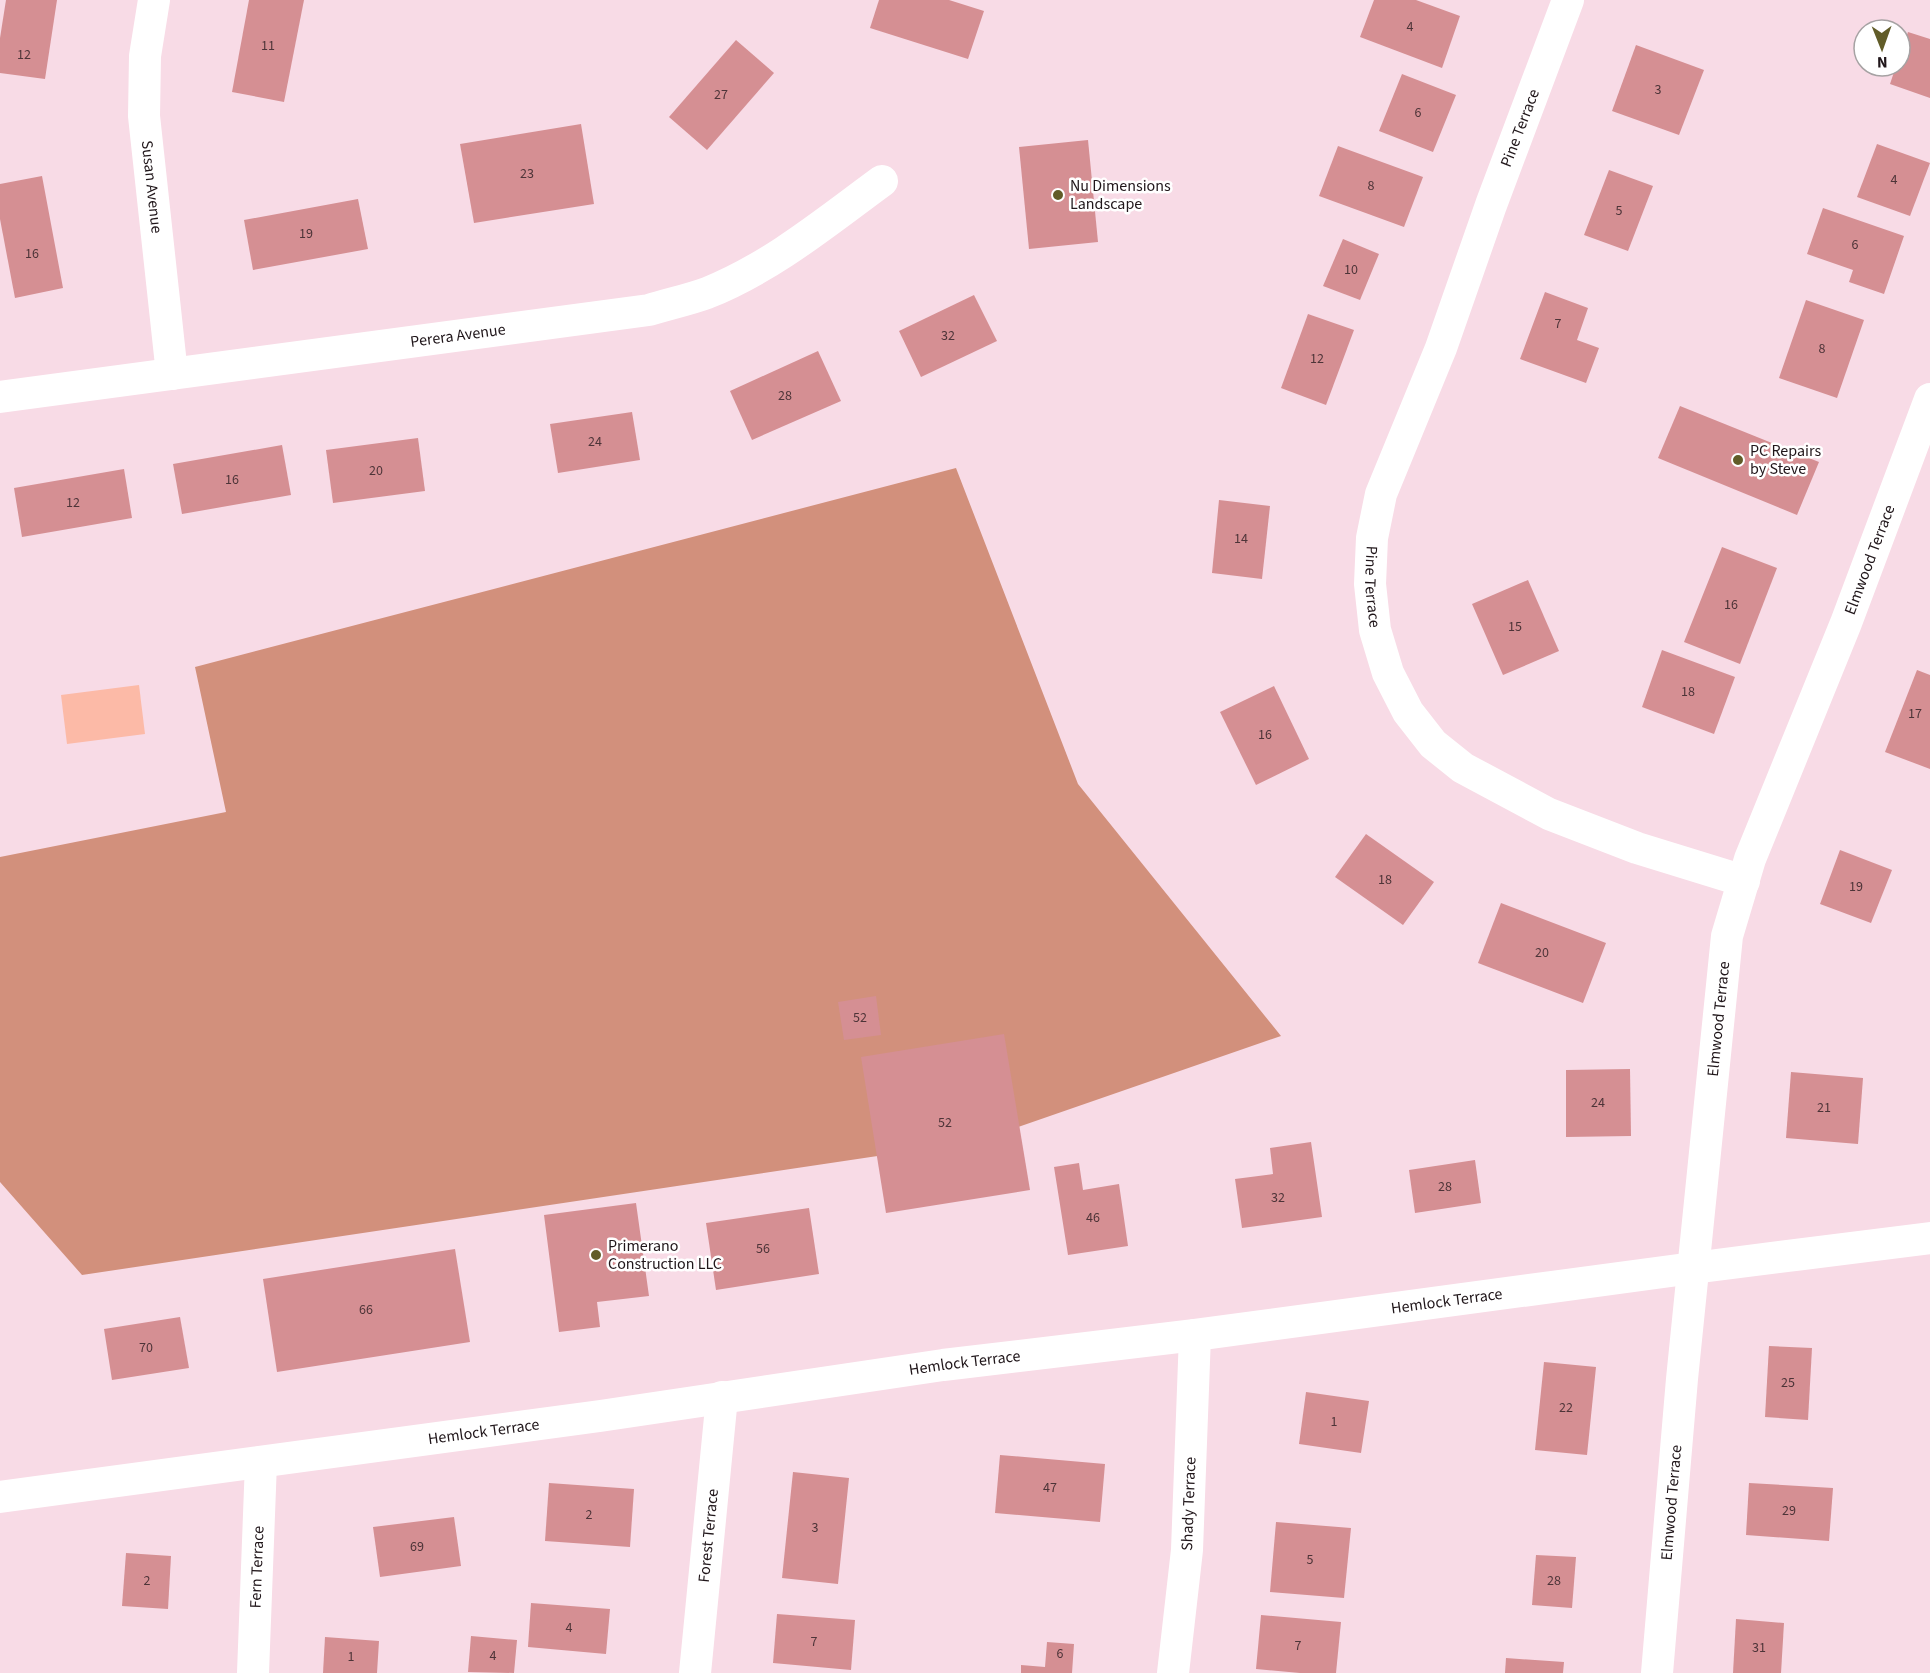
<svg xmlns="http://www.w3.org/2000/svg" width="1930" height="1673" viewBox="0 0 1930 1673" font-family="'Source Sans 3',sans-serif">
<rect width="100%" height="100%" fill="#f8dbe6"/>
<path fill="#fcbaa7" d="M 139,685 L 145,734 L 67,744 L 61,695 Z"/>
<path fill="#d2907c" d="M 956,468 L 1078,784 L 1281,1036 L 978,1141 L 82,1275 L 0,1182 L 0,857 L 226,812 L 195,667 Z"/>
<g fill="#d58f93">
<path d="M 6,0 L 57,0 L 45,79 L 0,73 L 0,38 Z"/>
<path d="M 249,0 L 304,0 L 284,102 L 232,92 Z"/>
<path d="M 879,0 L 949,0 L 984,11 L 968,59 L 870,28 Z"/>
<path d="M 1374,0 L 1416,0 L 1460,16 L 1442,68 L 1360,37 Z"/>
<path d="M 1908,32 L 1930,39 L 1930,98 L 1890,84 L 1896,66 L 1900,66 L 1900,54 Z"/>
<path d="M 736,40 L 774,73 L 707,150 L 669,117 Z"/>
<path d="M 1636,45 L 1704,70 L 1679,135 L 1612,111 Z"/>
<path d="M 1402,74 L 1456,95 L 1433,152 L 1379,131 Z"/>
<path d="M 581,124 L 594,204 L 474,223 L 460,144 Z"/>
<path d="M 1088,140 L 1098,242 L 1029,249 L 1019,147 Z"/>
<path d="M 1877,144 L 1930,163 L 1910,216 L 1857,197 Z"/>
<path d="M 1338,146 L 1423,177 L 1404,227 L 1319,196 Z"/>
<path d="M 1609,170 L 1653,186 L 1628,251 L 1584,235 Z"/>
<path d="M 42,176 L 63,288 L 15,298 L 0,219 L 0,184 Z"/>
<path d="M 358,199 L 368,249 L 253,270 L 244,220 Z"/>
<path d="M 1823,208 L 1904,236 L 1884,294 L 1849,282 L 1853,270 L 1807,254 Z"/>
<path d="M 1343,239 L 1379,254 L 1360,300 L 1323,286 Z"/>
<path d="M 1545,292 L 1588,308 L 1577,340 L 1599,348 L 1586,383 L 1520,359 Z"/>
<path d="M 974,295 L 997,341 L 921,377 L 899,331 Z"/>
<path d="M 1806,300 L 1864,320 L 1837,398 L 1779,378 Z"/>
<path d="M 1308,314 L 1354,330 L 1326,405 L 1281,388 Z"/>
<path d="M 818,351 L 841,401 L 752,440 L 730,391 Z"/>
<path d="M 1680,406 L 1819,462 L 1797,515 L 1658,458 Z"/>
<path d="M 632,412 L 640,460 L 558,473 L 550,424 Z"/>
<path d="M 418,438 L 425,491 L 333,503 L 326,450 Z"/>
<path d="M 282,445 L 291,495 L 182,514 L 173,464 Z"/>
<path d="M 124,469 L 132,518 L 22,537 L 14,488 Z"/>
<path d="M 1219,500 L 1270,506 L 1262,579 L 1212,573 Z"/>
<path d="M 1722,547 L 1777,568 L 1740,664 L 1684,642 Z"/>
<path d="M 1528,580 L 1559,651 L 1503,675 L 1472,604 Z"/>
<path d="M 1662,650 L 1735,677 L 1714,734 L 1642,707 Z"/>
<path d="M 1917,670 L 1930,675 L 1930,769 L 1885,752 Z"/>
<path d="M 1274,686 L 1309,759 L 1256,785 L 1220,712 Z"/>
<path d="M 1366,834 L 1434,882 L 1403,925 L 1335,877 Z"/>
<path d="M 1840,850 L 1892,870 L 1871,923 L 1820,904 Z"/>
<path d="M 1501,903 L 1606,943 L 1583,1003 L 1478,963 Z"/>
<path d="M 876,996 L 881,1035 L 844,1040 L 838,1002 Z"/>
<path d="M 1004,1034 L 1030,1190 L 886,1213 L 861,1057 Z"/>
<path d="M 1630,1069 L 1631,1136 L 1566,1137 L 1566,1070 Z"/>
<path d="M 1791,1072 L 1863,1078 L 1858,1144 L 1786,1138 Z"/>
<path d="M 1311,1142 L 1322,1217 L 1242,1228 L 1235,1179 L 1273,1174 L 1270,1148 Z"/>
<path d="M 1475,1160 L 1481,1203 L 1415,1213 L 1409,1170 Z"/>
<path d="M 1079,1163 L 1083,1190 L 1119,1184 L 1128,1246 L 1068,1255 L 1054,1167 Z"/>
<path d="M 636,1203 L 649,1296 L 597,1302 L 600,1327 L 559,1332 L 544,1215 Z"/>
<path d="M 809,1208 L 819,1274 L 716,1290 L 706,1223 Z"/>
<path d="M 455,1249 L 470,1342 L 277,1372 L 263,1279 Z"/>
<path d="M 180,1317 L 189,1368 L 112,1380 L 104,1329 Z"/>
<path d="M 1769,1346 L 1812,1348 L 1808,1420 L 1765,1417 Z"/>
<path d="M 1544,1362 L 1596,1367 L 1587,1455 L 1535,1450 Z"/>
<path d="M 1306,1392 L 1369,1401 L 1361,1453 L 1299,1444 Z"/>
<path d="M 1000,1455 L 1105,1464 L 1100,1522 L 995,1513 Z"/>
<path d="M 793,1472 L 849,1478 L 838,1584 L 782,1578 Z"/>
<path d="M 549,1483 L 634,1489 L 630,1547 L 545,1541 Z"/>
<path d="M 1749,1483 L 1833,1488 L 1829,1541 L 1746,1535 Z"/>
<path d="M 454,1517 L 461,1566 L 380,1577 L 373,1527 Z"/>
<path d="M 1276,1522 L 1351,1528 L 1344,1598 L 1270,1592 Z"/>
<path d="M 126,1553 L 171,1556 L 168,1609 L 122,1606 Z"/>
<path d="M 1536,1555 L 1576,1557 L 1572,1608 L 1532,1605 Z"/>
<path d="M 531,1603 L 610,1609 L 606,1654 L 528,1647 Z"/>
<path d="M 777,1614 L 855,1620 L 851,1670 L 773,1663 Z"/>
<path d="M 1261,1615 L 1341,1622 L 1336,1673 L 1300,1673 L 1256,1669 Z"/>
<path d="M 1736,1619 L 1784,1623 L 1781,1673 L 1733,1673 Z"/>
<path d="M 471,1636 L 517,1640 L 514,1673 L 468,1672 Z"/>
<path d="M 325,1637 L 379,1641 L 377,1673 L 323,1673 Z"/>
<path d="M 1047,1642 L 1074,1644 L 1072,1673 L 1021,1673 L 1021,1665 L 1045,1667 Z"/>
<path d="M 1506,1658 L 1564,1662 L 1563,1673 L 1505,1673 Z"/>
</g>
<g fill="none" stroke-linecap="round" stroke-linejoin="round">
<g stroke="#fff" stroke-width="32">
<path id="s1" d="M 154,0 L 145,56 L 144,116 L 172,374"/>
<path id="s2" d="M 1568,0 L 1491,205 L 1441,348 L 1381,494 L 1372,538 L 1370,584 L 1375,630 L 1388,673 L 1408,712 L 1433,744 L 1463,768 L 1549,814 L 1637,848 L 1744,881"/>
<path id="s3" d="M 0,397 L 649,310 C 668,304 688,300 707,293 C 772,267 826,222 882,181"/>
<path id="s4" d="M 0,1497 L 600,1416 L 943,1365 L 1195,1335 L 1693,1268 L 1930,1238"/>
<path id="s5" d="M 253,1673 L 261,1462"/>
<path id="s6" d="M 695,1673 L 722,1397"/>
<path id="s7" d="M 1173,1673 L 1187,1550 L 1195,1335"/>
<path id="s8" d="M 1657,1673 L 1682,1379 L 1727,936 L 1750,859 L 1846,623 L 1930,399"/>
</g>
</g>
<g fill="#615c28" stroke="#fff" stroke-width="2">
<circle cx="1058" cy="195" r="6"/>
<circle cx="1738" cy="460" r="6"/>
<circle cx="596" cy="1255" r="6"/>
</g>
<g text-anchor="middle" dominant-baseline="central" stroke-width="5" stroke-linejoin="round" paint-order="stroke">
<g font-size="14" fill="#4d3438">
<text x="1410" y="27">4</text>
<text x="268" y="46">11</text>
<text x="24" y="55">12</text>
<text x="1658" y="90">3</text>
<text x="721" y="95">27</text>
<text x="1418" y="113">6</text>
<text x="527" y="174">23</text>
<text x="1894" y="180">4</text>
<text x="1371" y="186">8</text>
<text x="1619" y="211">5</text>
<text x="306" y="234">19</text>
<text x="1855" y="245">6</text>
<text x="32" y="254">16</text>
<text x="1351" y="270">10</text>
<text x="1558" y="324">7</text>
<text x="948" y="336">32</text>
<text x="1822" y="349">8</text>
<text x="1317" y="359">12</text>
<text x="785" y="396">28</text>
<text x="595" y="442">24</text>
<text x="376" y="471">20</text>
<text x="232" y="480">16</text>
<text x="73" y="503">12</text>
<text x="1241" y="539">14</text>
<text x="1731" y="605">16</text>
<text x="1515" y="627">15</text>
<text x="1688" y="692">18</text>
<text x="1915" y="714">17</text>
<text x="1265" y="735">16</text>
<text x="1385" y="880">18</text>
<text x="1856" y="887">19</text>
<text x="1542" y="953">20</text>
<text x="860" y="1018">52</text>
<text x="1598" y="1103">24</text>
<text x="1824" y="1108">21</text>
<text x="945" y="1123">52</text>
<text x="1445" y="1187">28</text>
<text x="1278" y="1198">32</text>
<text x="1093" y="1218">46</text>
<text x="763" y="1249">56</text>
<text x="366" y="1310">66</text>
<text x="146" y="1348">70</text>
<text x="1788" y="1383">25</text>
<text x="1566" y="1408">22</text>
<text x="1334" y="1422">1</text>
<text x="1050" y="1488">47</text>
<text x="1789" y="1511">29</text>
<text x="589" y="1515">2</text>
<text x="815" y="1528">3</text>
<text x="417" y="1547">69</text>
<text x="1310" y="1560">5</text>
<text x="147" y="1581">2</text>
<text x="1554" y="1581">28</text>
<text x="569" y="1628">4</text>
<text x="814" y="1642">7</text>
<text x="1298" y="1646">7</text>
<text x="1759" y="1648">31</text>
<text x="1060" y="1654">6</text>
<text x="493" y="1656">4</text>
<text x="351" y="1657">1</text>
</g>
<g font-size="16" fill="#20161a" stroke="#fff">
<text transform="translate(1520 128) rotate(-69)">Pine Terrace</text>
<text stroke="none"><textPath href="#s1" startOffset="188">Susan Avenue</textPath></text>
<text stroke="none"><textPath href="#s3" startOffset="462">Perera Avenue</textPath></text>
<text stroke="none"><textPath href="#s8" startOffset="1143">Elmwood Terrace</textPath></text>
<text stroke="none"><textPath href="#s2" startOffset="622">Pine Terrace</textPath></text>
<text stroke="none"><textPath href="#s8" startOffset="657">Elmwood Terrace</textPath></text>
<text stroke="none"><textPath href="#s4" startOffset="1460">Hemlock Terrace</textPath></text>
<text stroke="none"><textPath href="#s4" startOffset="974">Hemlock Terrace</textPath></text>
<text stroke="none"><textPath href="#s4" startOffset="488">Hemlock Terrace</textPath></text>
<text stroke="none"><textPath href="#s8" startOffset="171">Elmwood Terrace</textPath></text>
<text stroke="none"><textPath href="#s7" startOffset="170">Shady Terrace</textPath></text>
<text stroke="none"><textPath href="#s6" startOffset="138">Forest Terrace</textPath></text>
<text stroke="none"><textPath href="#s5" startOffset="106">Fern Terrace</textPath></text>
</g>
<g font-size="16" fill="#20161a" stroke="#fff" text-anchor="start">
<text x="1070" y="186">Nu Dimensions<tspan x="1070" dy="18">Landscape</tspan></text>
<text x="1750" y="451">PC Repairs<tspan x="1750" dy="18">by Steve</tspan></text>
<text x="608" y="1246">Primerano<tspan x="608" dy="18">Construction LLC</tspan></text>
</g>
</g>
<g transform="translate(1882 48) rotate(179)"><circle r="28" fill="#ffffff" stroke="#a6a2a3" stroke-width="1.5"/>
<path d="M0-4.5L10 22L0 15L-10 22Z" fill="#615c28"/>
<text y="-9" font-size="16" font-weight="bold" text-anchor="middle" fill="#20161a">N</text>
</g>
</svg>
